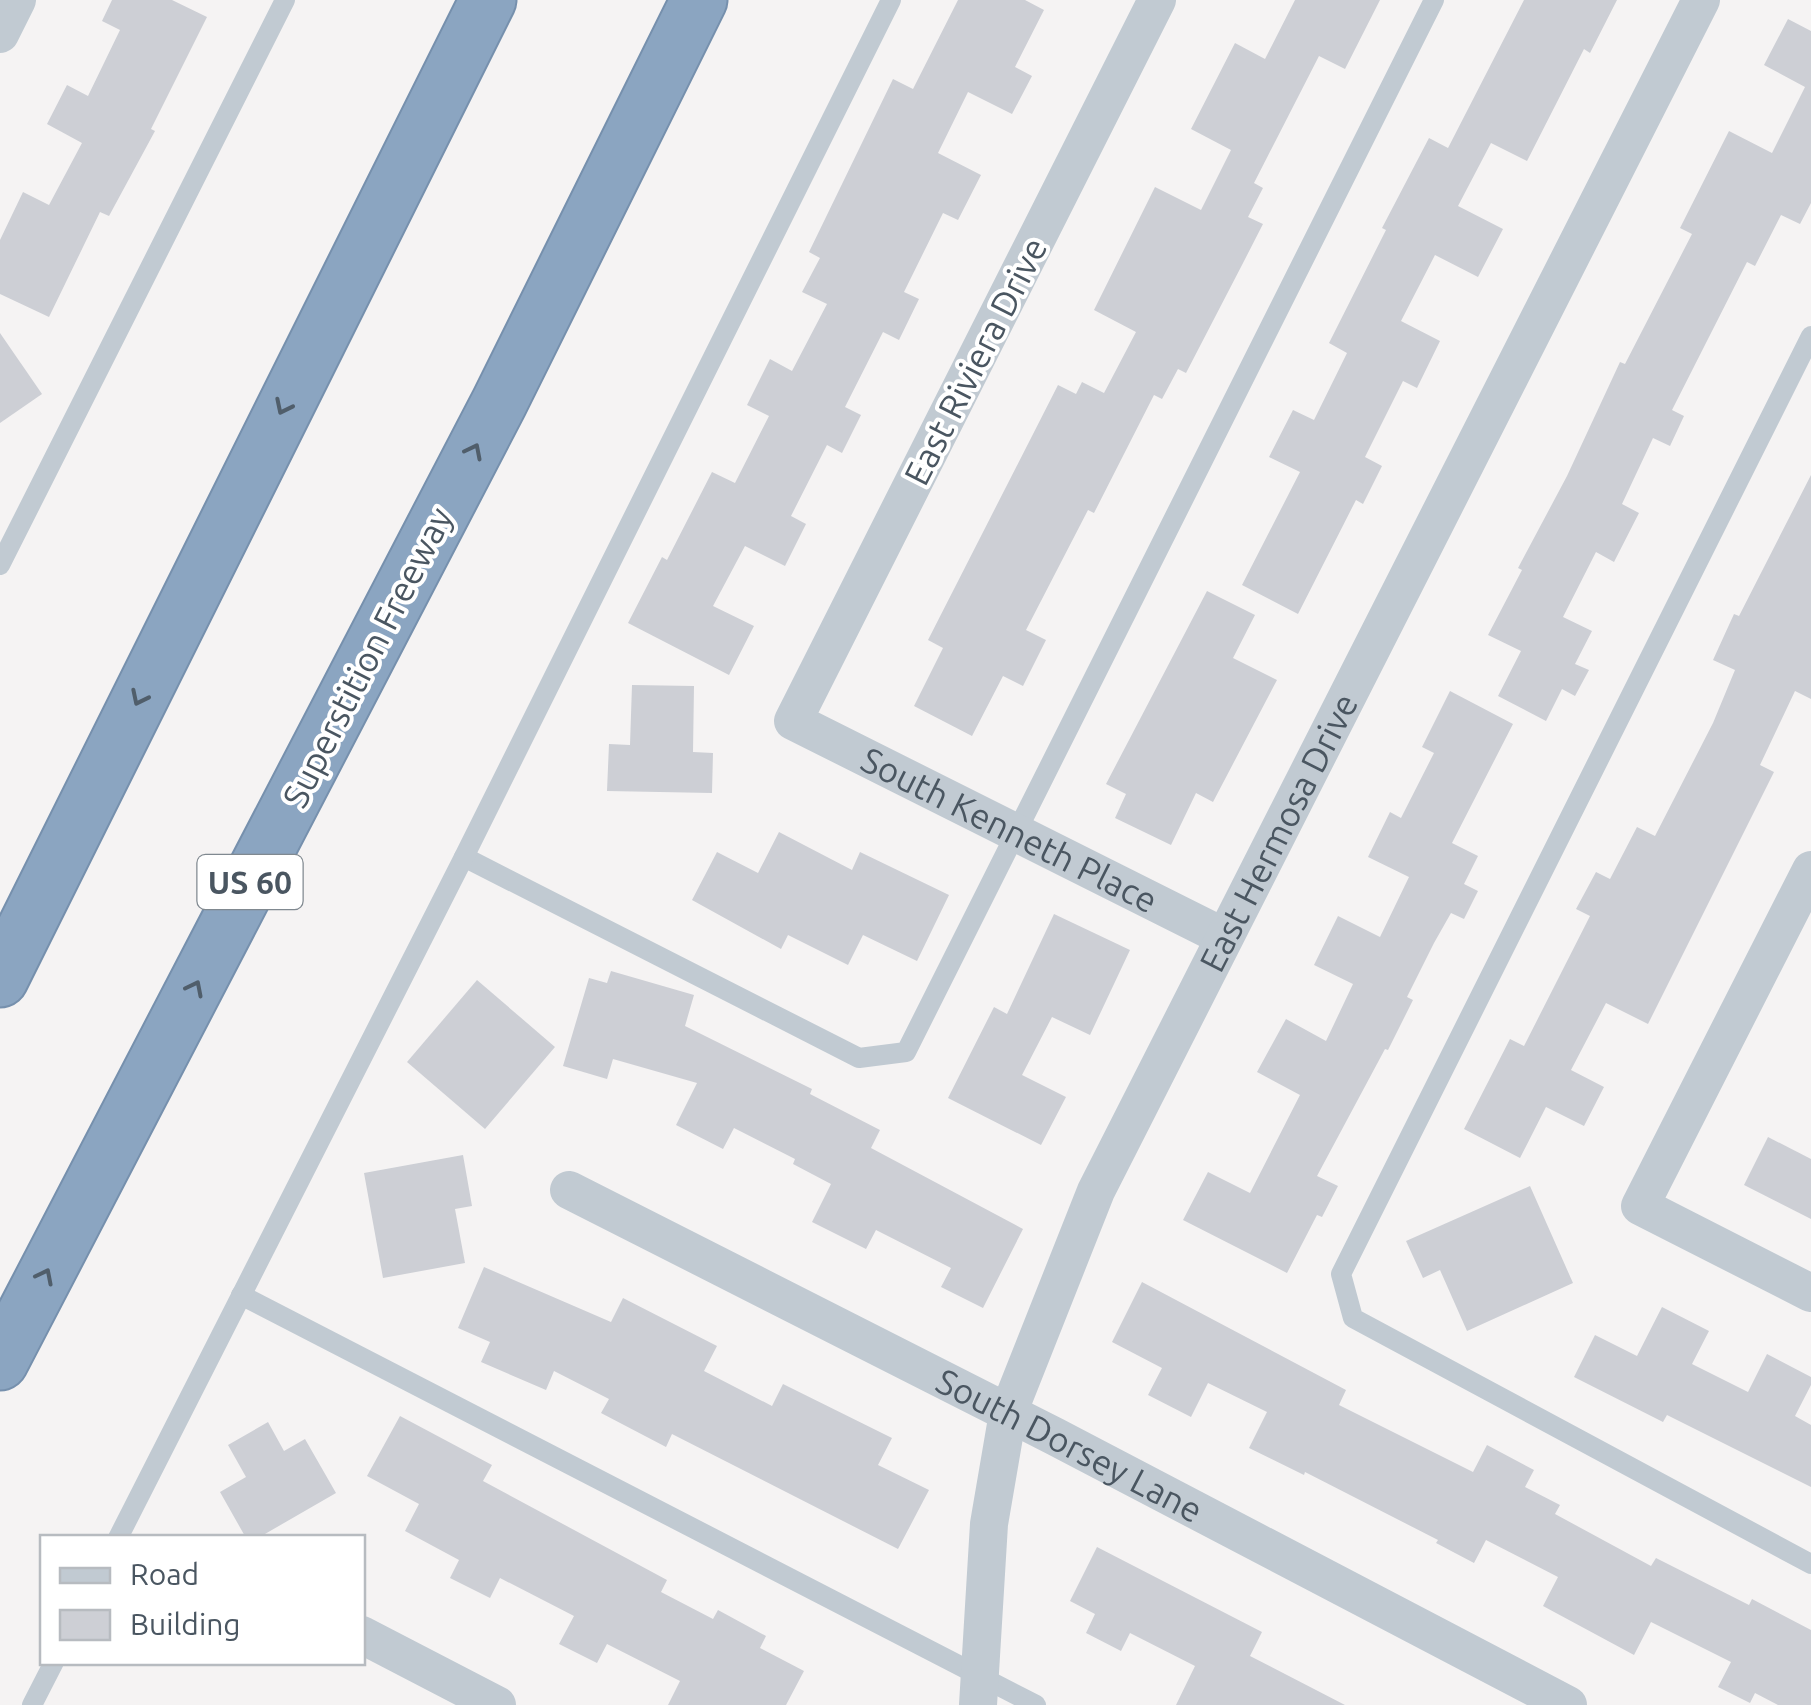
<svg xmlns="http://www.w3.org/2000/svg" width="1811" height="1705" viewBox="0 0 1811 1705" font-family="Ubuntu,sans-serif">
<rect width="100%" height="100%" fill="#f5f3f3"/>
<g fill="#cdcfd5">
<path d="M 112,0 L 172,0 L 207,17 L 151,129 L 155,131 L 109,216 L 100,212 L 49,317 L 0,294 L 0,240 L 23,192 L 49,205 L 82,143 L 47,124 L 67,85 L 88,96 L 120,30 L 102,21 Z"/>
<path d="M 958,0 L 1025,0 L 1044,10 L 1015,67 L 1032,76 L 1012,114 L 968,92 L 938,153 L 981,175 L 958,220 L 943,213 L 904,292 L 919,299 L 899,340 L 883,332 L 845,407 L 861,415 L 842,453 L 827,445 L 791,516 L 806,524 L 785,566 L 745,546 L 713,606 L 754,626 L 729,675 L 628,623 L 662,557 L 667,560 L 712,472 L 735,483 L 769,416 L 747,405 L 770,359 L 792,371 L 827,304 L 802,292 L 820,258 L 809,252 L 893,79 L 913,89 Z"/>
<path d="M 1295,0 L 1380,0 L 1345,69 L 1319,56 L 1254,183 L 1263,188 L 1248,217 L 1263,224 L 1242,265 L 1186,373 L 1178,369 L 1162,399 L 1154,395 L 1094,513 L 1088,510 L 1026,630 L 1046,640 L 1023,686 L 1003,676 L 972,736 L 914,706 L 943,648 L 928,640 L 1058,385 L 1076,394 L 1082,382 L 1104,393 L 1136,332 L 1094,310 L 1155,187 L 1201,210 L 1231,150 L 1191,129 L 1235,43 L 1265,59 Z"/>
<path d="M 1524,0 L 1617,0 L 1590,53 L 1584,49 L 1527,161 L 1491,143 L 1458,206 L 1503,229 L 1478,277 L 1435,255 L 1401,321 L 1440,341 L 1417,388 L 1403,381 L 1365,457 L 1382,466 L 1363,504 L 1356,500 L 1298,614 L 1242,585 L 1300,472 L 1269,457 L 1293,410 L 1314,420 L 1347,353 L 1329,343 L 1386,230 L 1382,228 L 1429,138 L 1448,148 Z"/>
<path d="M 1788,19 L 1811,31 L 1811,203 L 1800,224 L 1781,215 L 1755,266 L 1747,262 L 1672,410 L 1684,416 L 1670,446 L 1653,438 L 1622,504 L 1639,513 L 1614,562 L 1596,552 L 1563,617 L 1592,631 L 1575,664 L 1589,670 L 1575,696 L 1562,689 L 1546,721 L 1498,696 L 1521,651 L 1488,635 L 1522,570 L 1518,568 L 1567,476 L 1620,362 L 1625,364 L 1692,234 L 1680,228 L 1729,131 L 1772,153 L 1805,87 L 1764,65 Z"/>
<path d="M 0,333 L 42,394 L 0,423 Z"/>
<path d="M 1811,475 L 1811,699 L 1795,691 L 1760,765 L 1774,772 L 1648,1024 L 1606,1003 L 1571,1070 L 1604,1087 L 1584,1126 L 1546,1107 L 1520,1158 L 1464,1129 L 1510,1039 L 1524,1046 L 1590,916 L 1576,909 L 1596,872 L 1610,879 L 1637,827 L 1655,836 L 1713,723 L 1735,670 L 1713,660 L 1734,614 L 1739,616 Z"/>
<path d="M 1207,591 L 1255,615 L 1233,658 L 1277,680 L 1213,802 L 1196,793 L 1171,845 L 1115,818 L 1126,794 L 1106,784 Z"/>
<path d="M 632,685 L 694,686 L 693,752 L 713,753 L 712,793 L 607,791 L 609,744 L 630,745 Z"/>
<path d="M 1450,691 L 1513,724 L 1452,843 L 1478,856 L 1464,884 L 1478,891 L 1464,919 L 1451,913 L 1434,943 L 1407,997 L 1413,1000 L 1388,1050 L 1385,1049 L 1317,1176 L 1338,1186 L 1322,1217 L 1317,1215 L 1287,1273 L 1183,1220 L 1208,1172 L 1250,1193 L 1300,1095 L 1257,1072 L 1286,1019 L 1326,1041 L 1353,984 L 1314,965 L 1338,916 L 1380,937 L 1409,877 L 1368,857 L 1390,812 L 1401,818 L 1434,753 L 1422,747 Z"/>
<path d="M 779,832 L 852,870 L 860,852 L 949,895 L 917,961 L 863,935 L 848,965 L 788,935 L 781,949 L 692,900 L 717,852 L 758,873 Z"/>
<path d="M 1054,914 L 1130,950 L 1090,1035 L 1052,1017 L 1022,1075 L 1066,1097 L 1041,1145 L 948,1098 L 994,1007 L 1007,1014 Z"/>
<path d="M 611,971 L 694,995 L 685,1026 L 812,1089 L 810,1094 L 880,1130 L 871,1148 L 1023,1229 L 983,1308 L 941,1287 L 951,1268 L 876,1230 L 866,1249 L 812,1222 L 831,1184 L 793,1164 L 795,1159 L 734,1128 L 723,1149 L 676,1125 L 697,1083 L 613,1059 L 607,1079 L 563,1066 L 589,978 L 607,983 Z"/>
<path d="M 477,980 L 555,1047 L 485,1129 L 407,1062 Z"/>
<path d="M 1768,1137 L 1811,1159 L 1811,1219 L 1744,1185 Z"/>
<path d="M 463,1155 L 472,1206 L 455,1209 L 465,1263 L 383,1278 L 364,1173 Z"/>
<path d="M 1530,1186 L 1573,1283 L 1467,1331 L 1440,1270 L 1423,1278 L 1406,1241 Z"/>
<path d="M 484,1267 L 611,1322 L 623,1298 L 717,1346 L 704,1371 L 772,1406 L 783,1384 L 892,1438 L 878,1465 L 929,1490 L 898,1549 L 672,1434 L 666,1447 L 601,1413 L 609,1399 L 554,1371 L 546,1390 L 481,1362 L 490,1342 L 458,1328 Z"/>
<path d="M 1142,1282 L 1346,1390 L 1339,1405 L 1473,1472 L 1487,1445 L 1534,1470 L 1525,1487 L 1560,1505 L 1555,1514 L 1651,1566 L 1656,1558 L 1749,1605 L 1752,1599 L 1811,1630 L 1811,1705 L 1778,1705 L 1755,1693 L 1750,1703 L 1718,1687 L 1731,1662 L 1651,1622 L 1634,1655 L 1543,1606 L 1558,1577 L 1486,1540 L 1474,1563 L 1436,1543 L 1438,1540 L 1305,1472 L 1304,1475 L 1249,1448 L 1267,1412 L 1208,1383 L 1191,1417 L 1148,1395 L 1162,1368 L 1112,1342 Z"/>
<path d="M 1662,1307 L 1709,1331 L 1692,1364 L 1748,1392 L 1767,1354 L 1811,1377 L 1811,1385 L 1795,1416 L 1811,1425 L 1811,1487 L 1667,1415 L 1663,1422 L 1574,1377 L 1595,1335 L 1637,1356 Z"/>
<path d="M 400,1416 L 492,1465 L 483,1481 L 667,1580 L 661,1592 L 713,1619 L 718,1610 L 766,1636 L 760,1648 L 804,1671 L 786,1705 L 668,1705 L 680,1681 L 607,1644 L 597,1663 L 559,1644 L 574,1616 L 500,1578 L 490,1598 L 450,1578 L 459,1560 L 405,1531 L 419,1504 L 367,1476 Z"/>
<path d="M 268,1422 L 284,1451 L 305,1439 L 336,1493 L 258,1538 L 246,1538 L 220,1492 L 246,1477 L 228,1445 Z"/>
<path d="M 1097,1547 L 1262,1632 L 1250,1656 L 1345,1705 L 1176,1705 L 1195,1666 L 1130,1633 L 1121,1651 L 1086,1633 L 1095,1614 L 1070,1601 Z"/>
</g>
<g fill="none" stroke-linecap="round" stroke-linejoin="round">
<defs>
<g id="motorway">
<path d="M 0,979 L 488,0"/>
<path d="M 0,1362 L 499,403 L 699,0"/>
</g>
</defs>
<use href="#motorway" stroke="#7690ad" stroke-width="59"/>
<g stroke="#c1cad2" stroke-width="20">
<path d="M 1811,336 L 1341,1274 L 1353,1318 L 1811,1564"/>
<path d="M 0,565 L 285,0"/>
<path d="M 464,857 L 859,1058 L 906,1052 L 1434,0"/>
<path d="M 241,1295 L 1036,1705"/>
<path d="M 118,1538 L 464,857 L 891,0"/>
<path d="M 32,1705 L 54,1662"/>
</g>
<g stroke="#c1cad2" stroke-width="38">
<path id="s1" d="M 1157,0 L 793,721 L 1224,937"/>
<path d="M 0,34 L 17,0"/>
<path d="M 1811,870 L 1640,1206 L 1811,1293"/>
<path id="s2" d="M 569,1190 L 1054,1436 L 1568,1705"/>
<path d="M 362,1635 L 497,1705"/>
<path id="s3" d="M 978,1705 L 989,1524 L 1008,1413 L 1096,1191 L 1701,0"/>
</g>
<use href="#motorway" stroke="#8ba5c1" stroke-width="55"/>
</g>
<defs><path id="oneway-chevron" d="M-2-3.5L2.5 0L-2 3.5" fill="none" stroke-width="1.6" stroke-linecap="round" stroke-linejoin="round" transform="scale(2.5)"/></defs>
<g stroke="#505e6b">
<use href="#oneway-chevron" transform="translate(283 407) rotate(116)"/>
<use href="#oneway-chevron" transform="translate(474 451) rotate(-63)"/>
<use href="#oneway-chevron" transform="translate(139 698) rotate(116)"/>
<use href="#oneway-chevron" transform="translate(195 988) rotate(-63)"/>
<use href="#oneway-chevron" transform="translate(45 1276) rotate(-63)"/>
</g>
<g text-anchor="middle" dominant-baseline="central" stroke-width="8" stroke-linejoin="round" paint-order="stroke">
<rect fill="#fff" stroke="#808990" stroke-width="2.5" x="197.5" y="855" width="105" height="54" rx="8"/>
<g font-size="32" font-weight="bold" fill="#4a5661">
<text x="250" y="882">US 60</text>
</g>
<g font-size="35" fill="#4a5661" stroke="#fff">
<text transform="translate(975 361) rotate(-63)">East Riviera Drive</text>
<text transform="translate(367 657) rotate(-63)">Superstition Freeway</text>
<text stroke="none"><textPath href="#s1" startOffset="1050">South Kenneth Place</textPath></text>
<text stroke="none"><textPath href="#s3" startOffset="935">East Hermosa Drive</textPath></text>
<text stroke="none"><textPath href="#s2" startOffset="562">South Dorsey Lane</textPath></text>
</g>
</g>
<rect x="40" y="1535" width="325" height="130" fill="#ffffff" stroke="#b7bbc0" stroke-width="2.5"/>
<rect x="60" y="1568" width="50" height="15" fill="#c1cad2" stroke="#b7bbc0" stroke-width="2.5"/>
<text x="130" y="1585" font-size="30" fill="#4a5661">Road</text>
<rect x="60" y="1610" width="50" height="30" fill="#cdcfd5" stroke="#b7bbc0" stroke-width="2.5"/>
<text x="130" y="1635" font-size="30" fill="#4a5661">Building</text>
</svg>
